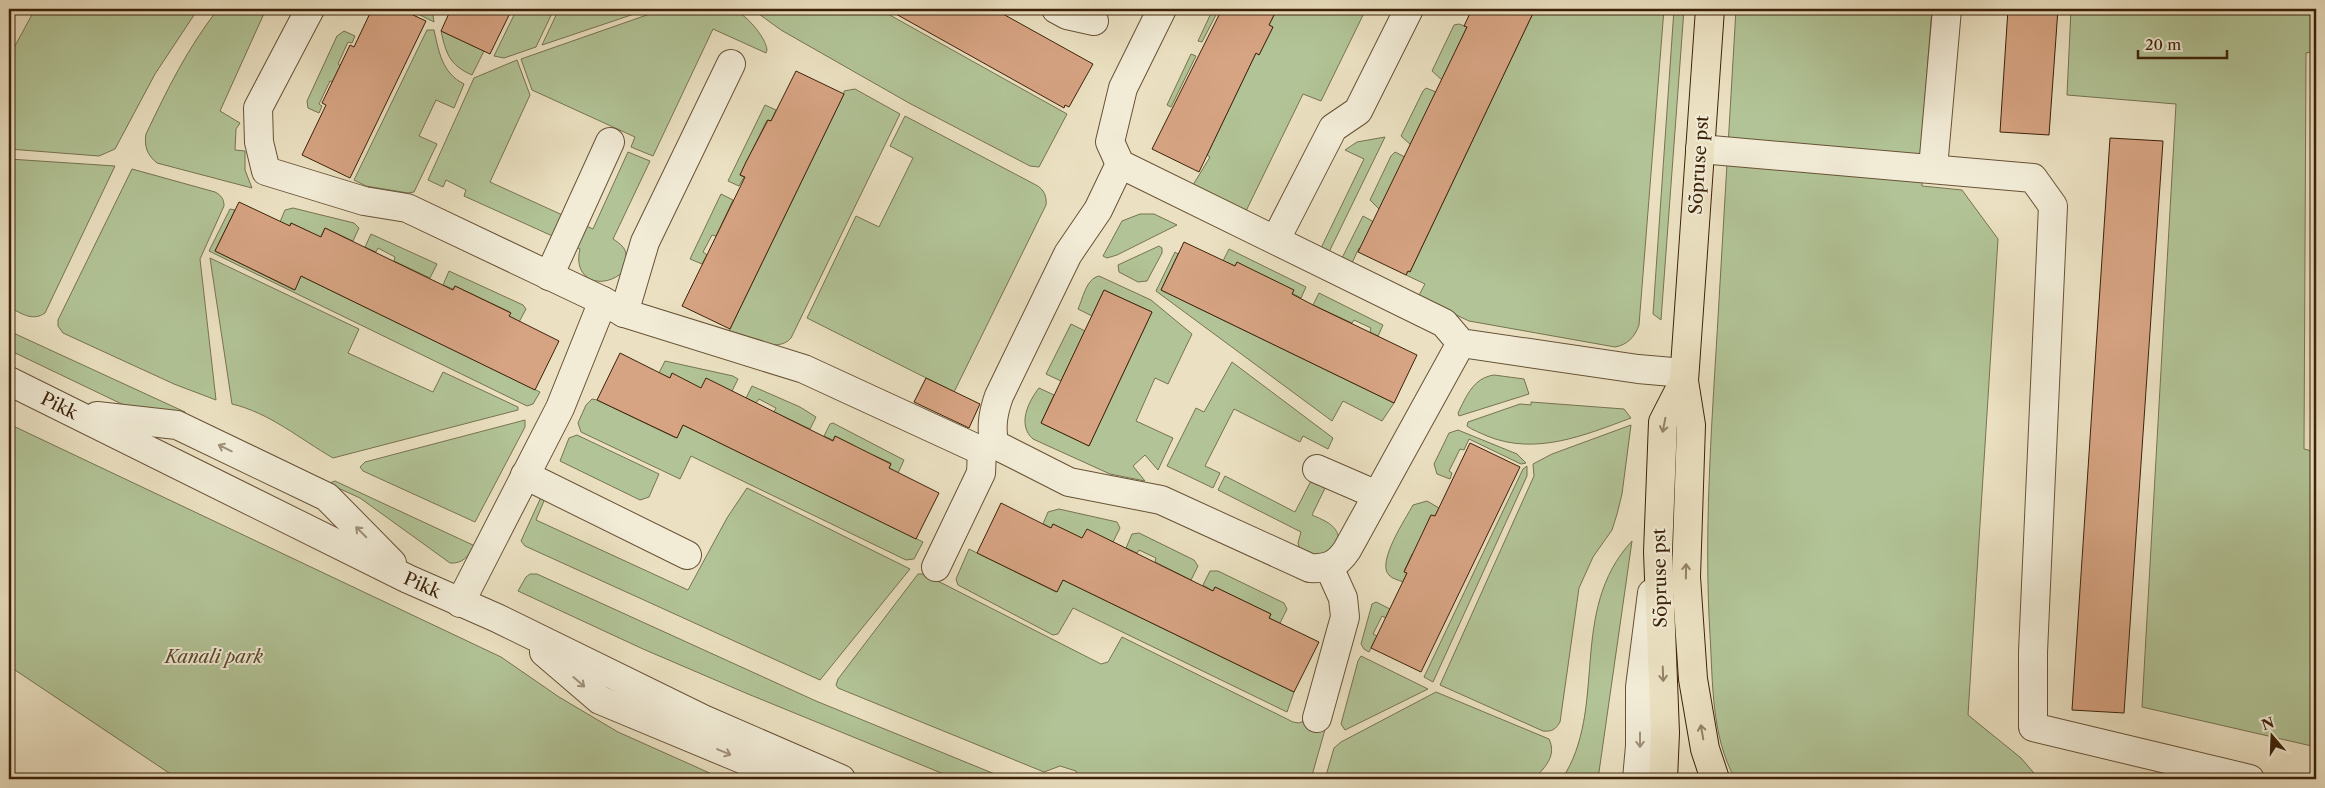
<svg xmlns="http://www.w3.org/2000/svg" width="2325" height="788" viewBox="0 0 2325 788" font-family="'Libre Caslon Text',serif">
<rect width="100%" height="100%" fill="#ebe1c2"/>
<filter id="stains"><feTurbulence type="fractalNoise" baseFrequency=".004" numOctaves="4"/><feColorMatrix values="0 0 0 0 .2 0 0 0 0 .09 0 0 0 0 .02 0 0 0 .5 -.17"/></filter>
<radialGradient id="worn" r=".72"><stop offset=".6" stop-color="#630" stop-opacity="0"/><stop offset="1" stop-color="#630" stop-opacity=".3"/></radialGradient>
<g fill="#b2c497" stroke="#777350">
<path d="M 35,9 L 198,9 L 155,74 L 115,149 L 99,156 L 9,149 L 9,57 Z"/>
<path d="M 218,9 L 266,9 L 220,111 L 240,123 L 236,129 L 235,150 L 245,151 L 245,170 L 252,188 L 157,163 C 147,155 144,146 146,134 C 168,88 187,49 218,9 Z"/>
<path d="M 408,9 L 432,9 L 434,22 Z"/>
<path d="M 517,9 L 554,9 L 536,47 L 504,58 L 494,56 Z"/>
<path d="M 559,9 L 649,9 L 542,45 Z"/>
<path d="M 664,9 C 686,9 709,6 730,9 C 743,10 766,37 767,50 L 766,53 L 713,29 L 653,156 L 631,147 L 635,137 L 532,90 L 521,59 Z"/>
<path d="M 752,9 L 879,9 L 1067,114 L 1039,167 L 1030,166 L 909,103 L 781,30 Z"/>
<path d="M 1213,9 L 1219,9 L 1202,42 L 1198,41 Z"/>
<path d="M 1277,9 L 1366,9 L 1321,101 L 1303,94 L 1246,211 L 1193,185 L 1210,157 L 1207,155 L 1256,53 L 1259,55 L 1273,27 L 1269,25 Z"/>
<path d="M 1535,9 L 1664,9 L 1639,325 C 1635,337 1627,345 1615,347 L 1469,321 L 1418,297 L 1425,284 L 1406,275 L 1408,271 L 1410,272 Z"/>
<path d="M 1674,9 L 1684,9 L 1661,320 L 1653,314 Z"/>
<path d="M 1736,9 L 1932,9 L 1922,136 L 1922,186 L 1962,190 L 1998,239 L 1968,715 L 2021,758 L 2039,779 L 1735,779 C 1711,735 1713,683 1710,635 C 1704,535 1711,435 1717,335 C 1723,226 1730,118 1736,9 Z"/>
<path d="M 2071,9 L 2316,9 L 2316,51 L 2306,53 L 2304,449 L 2316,452 L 2316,747 L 2142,707 L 2176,104 L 2067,95 Z"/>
<path d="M 1459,24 L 1467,27 L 1442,80 L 1432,71 L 1454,25 Z"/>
<path d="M 427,30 L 434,30 C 439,52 442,73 464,84 L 454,108 L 436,100 L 419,136 L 437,144 L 414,192 L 408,193 L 366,186 L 354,180 Z"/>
<path d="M 344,31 L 355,36 L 352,43 L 348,42 L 338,64 L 341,66 L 334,82 L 330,81 L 319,104 L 322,106 L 319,113 L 308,108 L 307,101 L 337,36 Z"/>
<path d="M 441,31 L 484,51 L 472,75 C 449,65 446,53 441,31 Z"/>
<path d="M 1191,54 L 1196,56 L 1171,107 L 1167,105 Z"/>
<path d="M 517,60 L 530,95 L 490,182 L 569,218 L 559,239 L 464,196 L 466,190 L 446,180 L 443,187 L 428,180 L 474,78 Z"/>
<path d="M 1426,88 L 1436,92 L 1411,145 L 1401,136 L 1423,91 Z"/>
<path d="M 855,89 L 900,114 L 791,338 C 778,354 745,338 729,331 L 844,94 L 844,91 Z"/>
<path d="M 765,105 L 776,110 L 771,121 L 767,120 L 740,175 L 744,177 L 739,186 L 728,181 Z"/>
<path d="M 905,116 L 1036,185 C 1044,189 1047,197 1046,205 L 954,392 L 807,318 L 856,216 L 879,227 L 913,158 L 890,146 Z"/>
<path d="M 1385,137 L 1329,252 L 1321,248 L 1364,159 L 1345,150 L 1357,142 Z"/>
<path d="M 628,152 L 650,161 L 613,239 C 629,249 627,254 624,271 C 603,291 572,281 580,249 L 572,245 L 582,224 L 593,229 Z"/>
<path d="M 1395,152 L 1405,157 L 1380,210 L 1370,200 L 1391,156 Z"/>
<path d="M 9,159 L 115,166 L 45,313 C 32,322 21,313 9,307 Z"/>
<path d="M 132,169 L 215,192 C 221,195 224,199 224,206 L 200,259 L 216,400 L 174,384 L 63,333 L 58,326 L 58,320 Z"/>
<path d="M 721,194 L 733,200 L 716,236 L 712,235 L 703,252 L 707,255 L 702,264 L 690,259 Z"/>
<path d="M 293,208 L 354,223 L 359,228 L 353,241 L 325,228 L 319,240 L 310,232 L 291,223 L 289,226 L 280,222 L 285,210 Z"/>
<path d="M 230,209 L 235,210 L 215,251 L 294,290 L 301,276 L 540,392 L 533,404 L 527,406 L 209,251 Z"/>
<path d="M 1140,214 L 1154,214 L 1177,225 L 1117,255 L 1107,258 L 1103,256 L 1122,221 Z"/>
<path d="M 1363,216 L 1374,222 L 1361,249 L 1359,248 L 1352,263 L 1342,258 Z"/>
<path d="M 371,234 L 437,264 L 430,278 L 394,261 L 395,257 L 378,248 L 376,252 L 365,247 Z"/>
<path d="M 1159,246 L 1162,248 L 1162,253 L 1147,281 L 1138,282 L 1119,272 L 1118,265 Z"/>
<path d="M 1229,249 L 1306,287 L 1301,298 L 1237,263 L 1235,266 L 1223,261 Z"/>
<path d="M 1175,252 L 1178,254 L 1161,290 L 1394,403 L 1382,421 L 1343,401 L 1332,421 L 1156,291 Z"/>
<path d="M 210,258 L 359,329 L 348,353 L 433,392 L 443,372 L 518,407 L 518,410 L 333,458 C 300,439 270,413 232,404 Z"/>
<path d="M 449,271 L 523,305 L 526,309 L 519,322 L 509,316 L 510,312 L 455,286 L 453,289 L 443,285 Z"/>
<path d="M 1099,276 L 1151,300 L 1192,334 L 1168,384 L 1155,378 L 1136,421 L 1173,438 L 1158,470 L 1145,455 L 1133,466 L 1145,481 L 1110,474 L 1033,439 C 1017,425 1028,402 1039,388 L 1054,395 L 1041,423 L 1089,446 L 1152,312 L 1104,290 L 1092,316 L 1078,309 C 1083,298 1086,279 1099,276 Z"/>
<path d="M 1319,293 L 1383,325 L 1378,336 L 1370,332 L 1371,328 L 1354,320 L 1352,323 L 1313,305 Z"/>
<path d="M 1071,324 L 1085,331 L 1061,381 L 1046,374 Z"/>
<path d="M 9,331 L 185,412 L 189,422 L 128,407 L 9,350 Z"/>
<path d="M 665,361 L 733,376 L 738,379 L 732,391 L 699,392 L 672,374 L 670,378 L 659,373 Z"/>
<path d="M 1232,362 L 1333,438 L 1328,449 L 1303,436 L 1300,442 L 1234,409 L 1205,466 L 1220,473 L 1213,488 L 1167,466 L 1196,408 L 1204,412 Z"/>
<path d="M 1494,375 L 1524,379 L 1529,394 L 1459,416 L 1458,413 C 1466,397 1473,378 1494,375 Z"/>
<path d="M 752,386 L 800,407 L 816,417 L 810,429 L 774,412 L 776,408 L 759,399 L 756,403 L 746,398 Z"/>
<path d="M 592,399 L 597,400 L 676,438 L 683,425 L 923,542 L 914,559 L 906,560 L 691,456 L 680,479 L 581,432 L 578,423 L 586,405 Z"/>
<path d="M 1531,402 L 1624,409 L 1631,418 C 1585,435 1536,456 1487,436 C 1481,433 1472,430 1467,426 L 1468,422 L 1520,404 L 1531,405 Z"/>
<path d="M 525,420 L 525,427 L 475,522 L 363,471 L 360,467 L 365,462 Z"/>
<path d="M 833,423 L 904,460 L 898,473 L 889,468 L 891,463 L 873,455 L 871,459 L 853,445 L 835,436 L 833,440 L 824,436 L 830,424 Z"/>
<path d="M 9,424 L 501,657 L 559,697 L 618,732 L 723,779 L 178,779 L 9,666 Z"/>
<path d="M 1631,425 L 1622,494 L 1617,514 L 1612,530 L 1593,557 L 1579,588 L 1560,722 C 1556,729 1552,732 1543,731 L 1440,685 L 1534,476 L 1533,464 L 1552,454 Z"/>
<path d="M 1458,430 L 1517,454 L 1526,463 L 1521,464 L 1469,439 L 1464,450 L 1460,449 L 1449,471 L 1452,473 L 1450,479 L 1437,474 L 1434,464 L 1449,433 Z"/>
<path d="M 577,435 L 659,474 L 649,497 L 640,500 L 560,461 L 569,438 Z"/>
<path d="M 1527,466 L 1527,476 L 1433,682 L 1424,677 L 1523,469 Z"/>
<path d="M 1314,475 L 1328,482 L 1312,515 C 1325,521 1339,525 1339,542 L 1320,559 L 1300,550 L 1298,543 L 1301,532 L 1218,490 L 1225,476 L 1295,512 Z"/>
<path d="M 335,481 L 475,546 C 468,556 463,564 450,563 L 360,498 L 338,488 L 334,490 L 324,485 Z"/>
<path d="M 747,488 L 910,569 L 820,680 L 525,546 L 521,541 L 542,495 L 546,496 L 536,520 L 688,590 L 727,518 Z"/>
<path d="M 1427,501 L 1439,508 L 1435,516 L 1431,515 L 1423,533 L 1416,555 L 1412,554 L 1404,571 L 1407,573 L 1403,582 C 1399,580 1392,579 1389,575 C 1376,563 1406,518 1413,505 Z"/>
<path d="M 1059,509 L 1117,522 L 1120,528 L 1113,542 L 1080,542 L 1053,524 L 1051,528 L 1043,524 L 1048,512 Z"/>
<path d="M 1139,533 L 1194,560 L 1198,566 L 1191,580 L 1155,562 L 1156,558 L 1139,550 L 1137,553 L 1126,548 L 1132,534 Z"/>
<path d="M 1632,541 L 1598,779 L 1562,779 C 1609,708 1567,611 1632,541 Z"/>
<path d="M 969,549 L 1056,592 L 1063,580 L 1294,692 L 1287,712 L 1073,608 L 1058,634 L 1053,635 L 958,585 L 956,579 Z"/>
<path d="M 1210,571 L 1218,571 L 1284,603 L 1287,609 L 1280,623 L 1269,618 L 1271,614 L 1215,587 L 1213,591 L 1203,585 Z"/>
<path d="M 530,574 L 537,574 L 816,701 L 1007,779 L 956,779 L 748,694 L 643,649 L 518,591 L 526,577 Z"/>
<path d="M 918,574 L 924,574 L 1101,664 L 1108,662 L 1122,637 L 1293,722 L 1299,723 L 1304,721 L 1326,726 L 1311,779 L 1080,779 L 1076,771 L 1060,766 L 1044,772 L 838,688 L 836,685 L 838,679 Z"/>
<path d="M 1376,602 L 1390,609 L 1386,618 L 1382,616 L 1373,634 L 1377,636 L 1369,652 L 1364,649 L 1361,644 L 1372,604 Z"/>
<path d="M 1361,656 L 1428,689 L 1345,730 L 1341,724 L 1358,661 Z"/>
<path d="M 1436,692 L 1549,739 C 1557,756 1545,767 1534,779 L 1325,779 L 1334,748 L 1341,742 Z"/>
</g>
<g fill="#d7a483" stroke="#3c2208">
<path d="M 372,9 L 400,9 L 426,21 L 350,178 L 302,155 L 326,105 L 322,103 L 350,45 L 354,47 Z"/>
<path d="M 451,9 L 512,9 L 490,54 L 441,31 Z"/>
<path d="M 887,9 L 994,9 L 1093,64 L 1069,107 L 1065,105 L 1064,108 Z"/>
<path d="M 1222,9 L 1277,9 L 1269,25 L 1273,27 L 1259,55 L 1256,53 L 1199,172 L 1152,149 Z"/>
<path d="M 1472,9 L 1535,9 L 1410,272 L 1408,271 L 1406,275 L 1358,252 L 1467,27 L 1464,26 Z"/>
<path d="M 2008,9 L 2058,9 L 2049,135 L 2000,132 Z"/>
<path d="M 796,71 L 844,94 L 730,329 L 682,306 L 745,177 L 740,175 L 746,162 L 768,120 L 771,121 Z"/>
<path d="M 2110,138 L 2163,141 L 2124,713 L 2072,710 Z"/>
<path d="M 239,202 L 290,226 L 291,223 L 321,237 L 325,228 L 453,290 L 455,286 L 511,313 L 509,316 L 559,341 L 535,390 L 301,276 L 295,290 L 215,251 Z"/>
<path d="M 1184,242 L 1235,266 L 1237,262 L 1249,268 L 1294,290 L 1292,294 L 1313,305 L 1417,355 L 1394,403 L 1161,290 Z"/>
<path d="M 1104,290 L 1152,312 L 1089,446 L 1041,423 Z"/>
<path d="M 620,353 L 670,378 L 672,373 L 701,388 L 706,378 L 833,441 L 835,436 L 891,464 L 889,468 L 939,493 L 916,539 L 683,425 L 677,438 L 597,400 Z"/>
<path d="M 926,378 L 980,404 L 969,428 L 914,402 Z"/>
<path d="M 1470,443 L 1520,467 L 1421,672 L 1371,648 L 1407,573 L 1404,572 L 1431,515 L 1435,516 Z"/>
<path d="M 1001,503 L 1051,528 L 1053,524 L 1082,538 L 1087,529 L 1213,591 L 1215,587 L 1271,614 L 1269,618 L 1319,642 L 1294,692 L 1063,580 L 1057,592 L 977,553 Z"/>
</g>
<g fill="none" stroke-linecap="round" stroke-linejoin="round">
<defs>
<g id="minor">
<path d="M 310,9 L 258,108 L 259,142 L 266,171 L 364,201 L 407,208 L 603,301"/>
<path d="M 1056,9 L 1067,15 L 1094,21"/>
<path d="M 1162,9 L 1123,88 L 1110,142 L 1120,164 L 1444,323 L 1461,343 L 1638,369 L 1684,373"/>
<path d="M 1700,149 L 2033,178 L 2053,206 L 2033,652 L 2033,727 L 2250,779"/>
<path d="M 1933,168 L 1947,9"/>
<path d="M 1276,239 L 1333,128 L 1358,111 L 1409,9"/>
<path d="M 549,276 L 610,142"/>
<path d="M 624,313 L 645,242 L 731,64"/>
<path id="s1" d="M 9,381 L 408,579 L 497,618 L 703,719 L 841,779"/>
<path d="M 97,416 L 177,425 L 327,497 L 392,563"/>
<path d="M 994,444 L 1069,482 L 1161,500 L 1310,568 C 1327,569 1337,565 1347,550 L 1461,343"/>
<path d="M 982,451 L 994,444 C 991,426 993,413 999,396 L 1068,254 L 1098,210 L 1120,164"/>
<path d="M 1317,469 L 1377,495"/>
<path d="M 525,475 L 687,555"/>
<path d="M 936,567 L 981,473 L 982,451"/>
<path d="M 460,603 L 560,408 L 603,301 L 624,313 L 804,369 L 982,451"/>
<path d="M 544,652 L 600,700 L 749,762 L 791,764"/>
<path d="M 1317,718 L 1345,617 L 1343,598 L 1329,567"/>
<path d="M 1637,779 L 1640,746 L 1640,687 L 1652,593"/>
</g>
<g id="major">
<path d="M 1710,9 L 1684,381 L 1691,425 L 1686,577 L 1693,679 L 1705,749 L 1715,779"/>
<path d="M 1663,779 L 1665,733 L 1658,552 L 1663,422 L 1684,381"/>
</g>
</defs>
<use href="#minor" stroke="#685236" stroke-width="30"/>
<use href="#major" stroke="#3c2208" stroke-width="30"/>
<use href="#minor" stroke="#f2ecd7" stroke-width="28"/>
<use href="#major" stroke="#ebe1c2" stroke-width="28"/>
</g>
<defs><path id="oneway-shaft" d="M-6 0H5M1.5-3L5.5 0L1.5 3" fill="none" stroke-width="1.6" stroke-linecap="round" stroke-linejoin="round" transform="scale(1.25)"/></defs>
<g stroke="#948265">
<use href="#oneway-shaft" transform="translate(1664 425) rotate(101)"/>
<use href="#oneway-shaft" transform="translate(1686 571) rotate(-89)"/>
<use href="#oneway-shaft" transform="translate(1663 674) rotate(88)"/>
<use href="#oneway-shaft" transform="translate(1702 732) rotate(-100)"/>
</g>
<g stroke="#a0917a">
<use href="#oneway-shaft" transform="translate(225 448) rotate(-154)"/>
<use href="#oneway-shaft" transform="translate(361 532) rotate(-135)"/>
<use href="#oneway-shaft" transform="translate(579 682) rotate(41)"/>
<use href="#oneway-shaft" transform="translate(1640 740) rotate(90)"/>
<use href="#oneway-shaft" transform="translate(724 752) rotate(23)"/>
</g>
<g text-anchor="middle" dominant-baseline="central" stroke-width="4" stroke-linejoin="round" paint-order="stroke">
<g font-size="18" fill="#3c2208" stroke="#f2ecd7">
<text transform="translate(1699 165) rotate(-86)">Sõpruse pst</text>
<text stroke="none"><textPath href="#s1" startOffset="56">Pikk</textPath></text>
<text transform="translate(1660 578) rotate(-91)">Sõpruse pst</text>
<text stroke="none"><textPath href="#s1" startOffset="461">Pikk</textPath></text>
</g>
<g font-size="18" font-style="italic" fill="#5a4a2c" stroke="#f2ecd7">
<text x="214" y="657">Kanali park</text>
</g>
</g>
<rect width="2325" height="788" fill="none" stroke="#ebe1c2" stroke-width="30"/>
<rect x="10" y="10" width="2305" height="768" fill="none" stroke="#3c2208" stroke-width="2.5"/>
<rect x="15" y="15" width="2295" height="758" fill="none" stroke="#3c2208"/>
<g transform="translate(2272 736) rotate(341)" stroke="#f2ecd7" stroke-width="4" paint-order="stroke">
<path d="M0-4L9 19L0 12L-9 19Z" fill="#3c2208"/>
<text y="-8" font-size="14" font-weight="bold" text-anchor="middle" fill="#3c2208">N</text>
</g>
<path d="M2138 50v8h89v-8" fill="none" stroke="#3c2208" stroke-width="2.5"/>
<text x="2145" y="50" font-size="15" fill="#3c2208" stroke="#f2ecd7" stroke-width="4" paint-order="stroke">20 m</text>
<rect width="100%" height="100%" filter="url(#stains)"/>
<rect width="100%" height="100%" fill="url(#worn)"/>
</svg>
